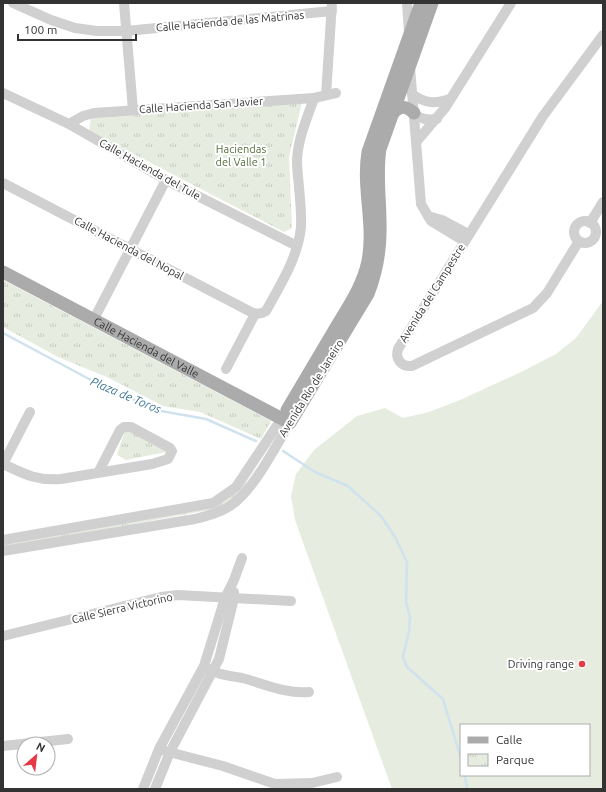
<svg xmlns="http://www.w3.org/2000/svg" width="606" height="792" viewBox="0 0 606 792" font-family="Ubuntu,sans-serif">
<defs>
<pattern id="park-tufts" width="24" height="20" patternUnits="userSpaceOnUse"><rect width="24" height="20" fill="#e6ecdf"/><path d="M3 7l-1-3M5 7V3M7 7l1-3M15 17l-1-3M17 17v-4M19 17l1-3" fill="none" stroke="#c6cbc0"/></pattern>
</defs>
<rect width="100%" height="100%" fill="#fff"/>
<path fill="#e6ecdf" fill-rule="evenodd" d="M 603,301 L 603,789 L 392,789 L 295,520 L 291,496 L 296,474 L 314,450 L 357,416 L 385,408 L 403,418 L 429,412 L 460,400 L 519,373 L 556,354 L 576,338 ZM 461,725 L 589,725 L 589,775 L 461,775 Z"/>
<g fill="url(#park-tufts)">
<path d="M 302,102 L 289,157 L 292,228 L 284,232 L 89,131 L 91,117 Z"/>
<path d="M 3,280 L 271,421 L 261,439 L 200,412 L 163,406 L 109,378 L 58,357 L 3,327 Z"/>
<path d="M 280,426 L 283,426 L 240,492 L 232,499 L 215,509 L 3,548 L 3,543 L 217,504 Z"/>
<path d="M 135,428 L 163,440 L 166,452 L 126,460 L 117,455 L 125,431 Z"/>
</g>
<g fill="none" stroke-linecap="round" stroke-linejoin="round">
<g stroke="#cfe2ee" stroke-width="2.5">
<path d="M 3,333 L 104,387 L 161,411 L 206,419 L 256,441"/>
<path d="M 283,451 L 315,472 L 348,486 L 381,516 L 395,537 L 407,562 L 406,602 L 410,617 L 409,631 L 403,657 L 407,667 L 443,699 L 461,759"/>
<path d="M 465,775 L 467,789"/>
</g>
<g stroke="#d0d0d0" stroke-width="10">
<path d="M 13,3 L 51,20 L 75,28 L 97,31 L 126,31 L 332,11"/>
<path d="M 124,3 L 133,110"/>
<path d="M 407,3 L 409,33"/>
<path d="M 410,67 L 421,204 L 431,221 L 464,241"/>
<path d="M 3,93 L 69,124 L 166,180 L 297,246"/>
<path d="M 412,94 C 426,104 435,104 450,99"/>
<path d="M 326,95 L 332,3"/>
<path d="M 414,113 C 421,120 428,120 437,119"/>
<path d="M 69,124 L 83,116 L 94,113 L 314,98 L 336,93"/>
<path d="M 417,141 L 445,108 L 511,3"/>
<path d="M 3,183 L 255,314 L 262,313 L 266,311 C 280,285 298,258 301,227 C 302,206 298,184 297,163 C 297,140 307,119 314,98"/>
<path d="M 428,216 L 442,220 L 468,234"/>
<circle cx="585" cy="232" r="11"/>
<path d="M 590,223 L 603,202"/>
<path d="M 579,241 L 547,293 L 533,308 L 412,366 C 401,367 395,359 398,349 L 543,116 L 603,35"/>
<path d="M 94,319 L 166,180"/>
<path d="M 226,369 L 255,314"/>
<path d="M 3,464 C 24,474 37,481 61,479 L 152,464 L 168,459 L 172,451 L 170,448 L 131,427 L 124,427 L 120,430 L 98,473"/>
<path d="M 3,464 L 30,412"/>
<path d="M 3,540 L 213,503 L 236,487 L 282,418"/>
<path d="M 3,551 L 195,519 C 207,516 219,513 230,506 C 255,489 274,448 290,423"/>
<path d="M 3,636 L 161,597 L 178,595 L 291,601"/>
<path d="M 209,669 C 221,676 228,675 242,678 C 265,684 285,694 309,692"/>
<path d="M 3,746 L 68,739"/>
<path d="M 165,751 L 223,766 L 275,784 L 312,783 L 337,777"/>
<path d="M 143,789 L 159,749 L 204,666 L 225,598 L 234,580 L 242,558"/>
<path d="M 155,789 L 170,752 L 219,659 L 234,598 L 234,592"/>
</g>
<g stroke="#ababab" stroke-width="13">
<path d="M 393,113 C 401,105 406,106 414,113"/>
<path id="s1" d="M 3,272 L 290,423 L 368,294 C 377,271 381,248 380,222 C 380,197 376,174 380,149 L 432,3"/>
<path d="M 287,410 C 303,383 319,356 335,329 C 348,307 363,286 368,261 C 375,224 362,188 368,152 L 421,3"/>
</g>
</g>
<circle fill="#e63946" stroke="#fff" stroke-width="1.5" cx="582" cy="664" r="4"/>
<g text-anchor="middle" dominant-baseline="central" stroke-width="4" stroke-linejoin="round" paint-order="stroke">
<g font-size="11" fill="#333" stroke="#fff">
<text transform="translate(230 21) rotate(-5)">Calle Hacienda de las Matrinas</text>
<text transform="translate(201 105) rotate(-4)">Calle Hacienda San Javier</text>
<text transform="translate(150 169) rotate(29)">Calle Hacienda del Tule</text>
<text transform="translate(129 248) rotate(28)">Calle Hacienda del Nopal</text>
<text transform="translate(432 293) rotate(-58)">Avenida del Campestre</text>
<text stroke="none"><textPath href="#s1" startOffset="162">Calle Hacienda del Valle</textPath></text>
<text transform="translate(311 388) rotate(-58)">Avenida Río de Janeiro</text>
<text transform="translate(122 608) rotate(-13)">Calle Sierra Victorino</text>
</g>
<g font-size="11" fill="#56703f" stroke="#fff">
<text x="241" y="149">Haciendas<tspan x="241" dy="13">del Valle 1</tspan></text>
</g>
<g font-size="11" fill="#333" stroke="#fff" text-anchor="end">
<text x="574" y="664">Driving range</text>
</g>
<g font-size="12" font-style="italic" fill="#3f7597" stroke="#fff">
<text transform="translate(126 395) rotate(23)">Plaza de Toros</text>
</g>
</g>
<rect width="606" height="792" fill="none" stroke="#333333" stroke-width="8"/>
<rect x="460" y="724" width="130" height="52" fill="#ffffff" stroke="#adadad"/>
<rect x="468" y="737" width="20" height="6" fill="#ababab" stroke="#adadad"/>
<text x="496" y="744" font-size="12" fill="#333333">Calle</text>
<rect x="468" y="754" width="20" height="12" fill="url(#park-tufts)" stroke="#adadad"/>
<text x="496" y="764" font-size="12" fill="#333333">Parque</text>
<g transform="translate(36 756) rotate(28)"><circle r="19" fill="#ffffff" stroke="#adadad"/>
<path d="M0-3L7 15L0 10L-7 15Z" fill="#e63946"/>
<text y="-6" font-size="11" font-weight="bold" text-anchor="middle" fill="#333333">N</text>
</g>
<path d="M18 34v6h118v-6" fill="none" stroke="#333333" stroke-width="2"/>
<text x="24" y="34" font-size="12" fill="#333333" stroke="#ffffff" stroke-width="3" paint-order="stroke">100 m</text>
</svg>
